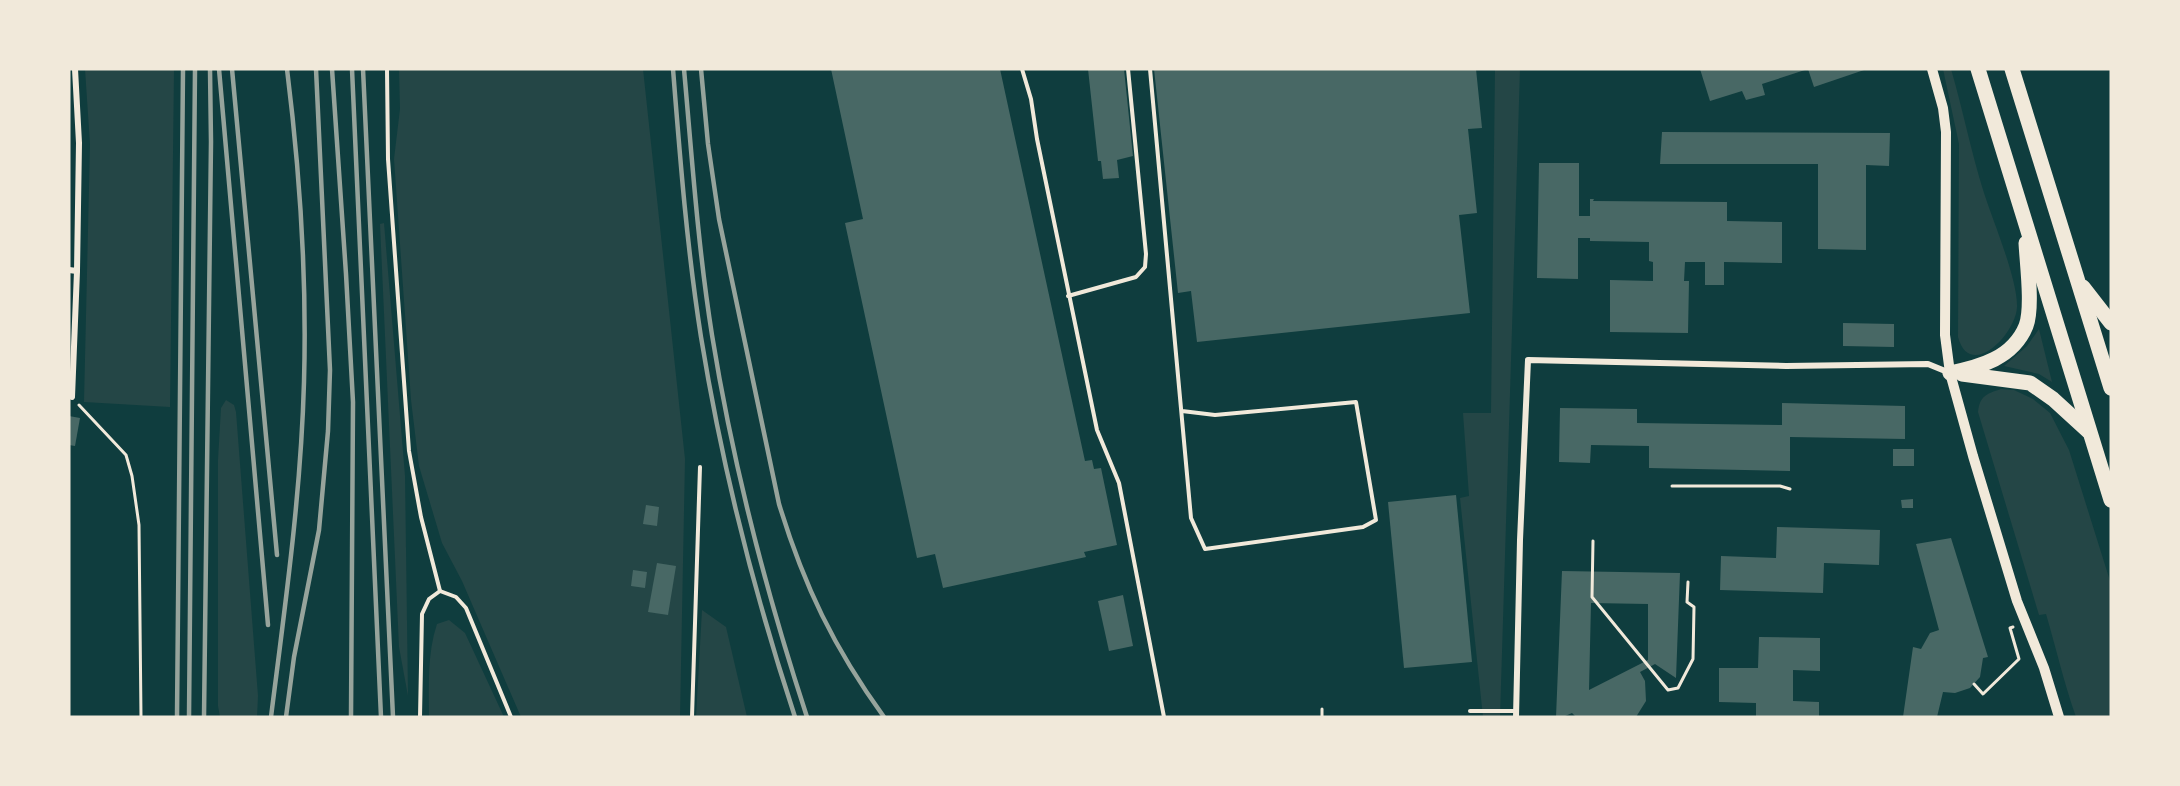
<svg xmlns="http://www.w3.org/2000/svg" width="2180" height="786" viewBox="0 0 2180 786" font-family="'Work Sans',sans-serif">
<rect width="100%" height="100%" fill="#0f3d3e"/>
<g fill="#244646">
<path d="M 85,69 L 174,69 L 170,407 L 84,402 L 90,144 Z"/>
<path d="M 399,69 L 643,69 L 685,459 L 680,717 L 521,717 L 462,581 L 442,543 L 419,466 L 411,400 L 394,159 L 400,109 Z"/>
<path d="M 1495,69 L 1520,69 L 1500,717 L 1483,717 L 1460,498 L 1469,496 L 1463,413 L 1491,413 Z"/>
<path d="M 1943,69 L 1951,69 C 1963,110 1971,152 1984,193 C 1993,221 2018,280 2017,307 C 2016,334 1970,381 1958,337 L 1959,144 Z"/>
<path d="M 384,223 L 405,476 L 408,696 L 399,647 L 380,224 Z"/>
<path d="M 2039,329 L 2052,382 L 2039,374 L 2004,366 L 2027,346 Z"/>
<path d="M 2001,389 L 2014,390 L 2033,399 L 2050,413 L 2069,450 L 2111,584 L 2111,717 L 2076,717 C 2064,683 2056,648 2046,614 L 2039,615 L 1978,412 C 1980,396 1986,394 2001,389 Z"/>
<path d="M 226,400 L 234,405 L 236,412 L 258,696 L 257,717 L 220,717 L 218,706 L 218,460 L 221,408 Z"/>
<path d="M 702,610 L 726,627 L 747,717 L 696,717 Z"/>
<path d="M 449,620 L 465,633 L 504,717 L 429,717 C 429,686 427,654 437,624 Z"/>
</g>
<g fill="#486865" fill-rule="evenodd">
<path d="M 831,69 L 1000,69 L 1085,461 L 1092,460 L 1094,469 L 1101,468 L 1117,545 L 1084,552 L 1086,557 L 943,588 L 935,554 L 917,558 L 845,223 L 863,219 Z"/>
<path d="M 1088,69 L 1124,69 L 1133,156 L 1117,160 L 1119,178 L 1103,179 L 1101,161 L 1098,161 Z"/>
<path d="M 1154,69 L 1476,69 L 1482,128 L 1468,129 L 1477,213 L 1459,215 L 1470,313 L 1197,342 L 1191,291 L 1178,293 Z"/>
<path d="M 1700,69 L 1808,69 L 1762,84 L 1765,95 L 1746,100 L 1742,91 L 1710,101 Z"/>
<path d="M 1808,69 L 1867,69 L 1814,87 Z"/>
<path d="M 1662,132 L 1890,133 L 1889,166 L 1866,165 L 1866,250 L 1818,249 L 1818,164 L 1660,164 Z"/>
<path d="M 1539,163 L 1579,163 L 1579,216 L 1590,216 L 1590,199 L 1594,199 L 1593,201 L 1727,202 L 1727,221 L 1782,222 L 1782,263 L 1724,262 L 1724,285 L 1705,285 L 1705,262 L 1685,262 L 1684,281 L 1689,281 L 1688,333 L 1610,332 L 1610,280 L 1653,281 L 1653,262 L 1649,261 L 1649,242 L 1590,241 L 1590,238 L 1578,238 L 1578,279 L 1537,278 Z"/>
<path d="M 1843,323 L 1894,324 L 1894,347 L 1843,346 Z"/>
<path d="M 1782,403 L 1905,406 L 1905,439 L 1790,437 L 1790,471 L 1649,468 L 1649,446 L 1591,445 L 1590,463 L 1559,462 L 1560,408 L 1637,409 L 1637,423 L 1782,425 Z"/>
<path d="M 69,416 L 80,418 L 75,446 L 69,445 Z"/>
<rect x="1893" y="449" width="21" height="17"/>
<path d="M 1456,495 L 1472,662 L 1404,668 L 1388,502 Z"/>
<path d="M 1913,499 L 1913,508 L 1902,508 L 1901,500 Z"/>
<path d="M 646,505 L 659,507 L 657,526 L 643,524 Z"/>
<path d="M 1777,527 L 1880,530 L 1879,565 L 1824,563 L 1823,593 L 1720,590 L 1721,556 L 1776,558 Z"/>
<path d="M 1951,538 L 1988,657 L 1983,658 L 1980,677 L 1970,688 L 1955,693 L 1943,692 L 1937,717 L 1903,717 L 1913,647 L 1921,649 L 1930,633 L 1939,630 L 1916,544 Z"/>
<path d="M 657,563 L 676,566 L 668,615 L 648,612 Z"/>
<path d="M 633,570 L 647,572 L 645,588 L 631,586 Z"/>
<path d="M 1562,571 L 1680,573 L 1676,678 L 1655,664 L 1640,672 L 1645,681 L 1646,701 L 1636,717 L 1576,717 L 1572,713 L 1563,717 L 1556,717 ZM 1591,603 L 1648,604 L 1648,660 L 1589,690 Z"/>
<path d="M 1123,595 L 1133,646 L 1109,651 L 1098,601 Z"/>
<path d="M 1759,637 L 1820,638 L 1820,671 L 1793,670 L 1793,701 L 1819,702 L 1819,717 L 1756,717 L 1756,703 L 1719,702 L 1719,668 L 1758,668 Z"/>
</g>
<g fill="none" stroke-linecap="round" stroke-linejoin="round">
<g stroke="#f1e9da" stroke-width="3">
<path d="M 79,405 L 126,455 L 132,476 L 139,525 L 141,717"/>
<path d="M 1672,486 L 1780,486 L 1790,489"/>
<path d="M 1593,541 L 1592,597 L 1668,690 L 1678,688 L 1693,659 L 1694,607 L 1687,602 L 1688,582"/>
<path d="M 1974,684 L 1983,694 L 2019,659 L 2010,628 L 2013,627"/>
<path d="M 1322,709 L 1322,717"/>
</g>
<g stroke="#f1e9da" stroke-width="4">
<path d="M 387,69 L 388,159 L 409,451 L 421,517 L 440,591"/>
<path d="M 1022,69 L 1031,99 L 1037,139 L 1097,430 L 1119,483 L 1164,717"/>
<path d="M 1150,69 L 1191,518 L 1205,549 L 1363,527 L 1376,520 L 1356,402 L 1215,415 L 1182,411"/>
<path d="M 1068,296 L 1136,277 L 1145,267 L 1146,254 L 1128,69"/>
<path d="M 1470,711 L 1516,711"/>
<path d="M 420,717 L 422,614 L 429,599 L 440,591 L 456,597 L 466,608 L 511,717"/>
<path d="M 692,717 L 700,467"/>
</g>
<g stroke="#f1e9da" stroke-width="6">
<path d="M 69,270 L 77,271 L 79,143 L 75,69"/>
<path d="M 69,396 L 72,397 L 77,271"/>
<path d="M 1516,717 L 1520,540 L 1528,360 L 1786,366 L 1928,364 L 1950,373"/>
</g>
<path stroke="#f1e9da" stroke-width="10" d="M 1932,69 L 1943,108 L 1946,132 L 1945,335 L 1950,373 L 1973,456 L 2017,601 L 2044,668 L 2059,717"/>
<g stroke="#f1e9da" stroke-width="15">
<path d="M 1978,69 L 2111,500"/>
<path d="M 2012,69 L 2111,388"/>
<path d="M 2083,287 L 2111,323"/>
<path d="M 1950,373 C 1980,367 2013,358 2026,326 C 2033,308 2027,263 2026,243"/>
<path d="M 1962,374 L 2030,383 L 2053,399 L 2088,431"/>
</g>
<g stroke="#97a49c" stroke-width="4.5">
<path d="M 219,69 L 268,625"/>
<path d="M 232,69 L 277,555"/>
<path d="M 332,69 L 346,274 L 353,402 L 351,717"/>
<path d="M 352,69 L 381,717"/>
<path d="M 363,69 L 393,717"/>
<path d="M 673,69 C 680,158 687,248 701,337 C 722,466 754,593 795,717"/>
<path d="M 684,69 C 692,158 698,247 712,335 C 733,465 766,592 807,717"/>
<path d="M 701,69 L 708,144 L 719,219 L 779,504 C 804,586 834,648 884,717"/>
<path d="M 177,717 L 183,69"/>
<path d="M 189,717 L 195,69"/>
<path d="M 204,717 L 211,142 L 210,69"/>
<path d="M 271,717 C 285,606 301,494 304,382 C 307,277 300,173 287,69"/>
<path d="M 286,717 L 294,657 L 319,530 L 328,431 L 330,370 L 316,69"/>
</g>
</g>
<rect width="2180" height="786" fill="none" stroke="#f1e9da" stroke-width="141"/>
</svg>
